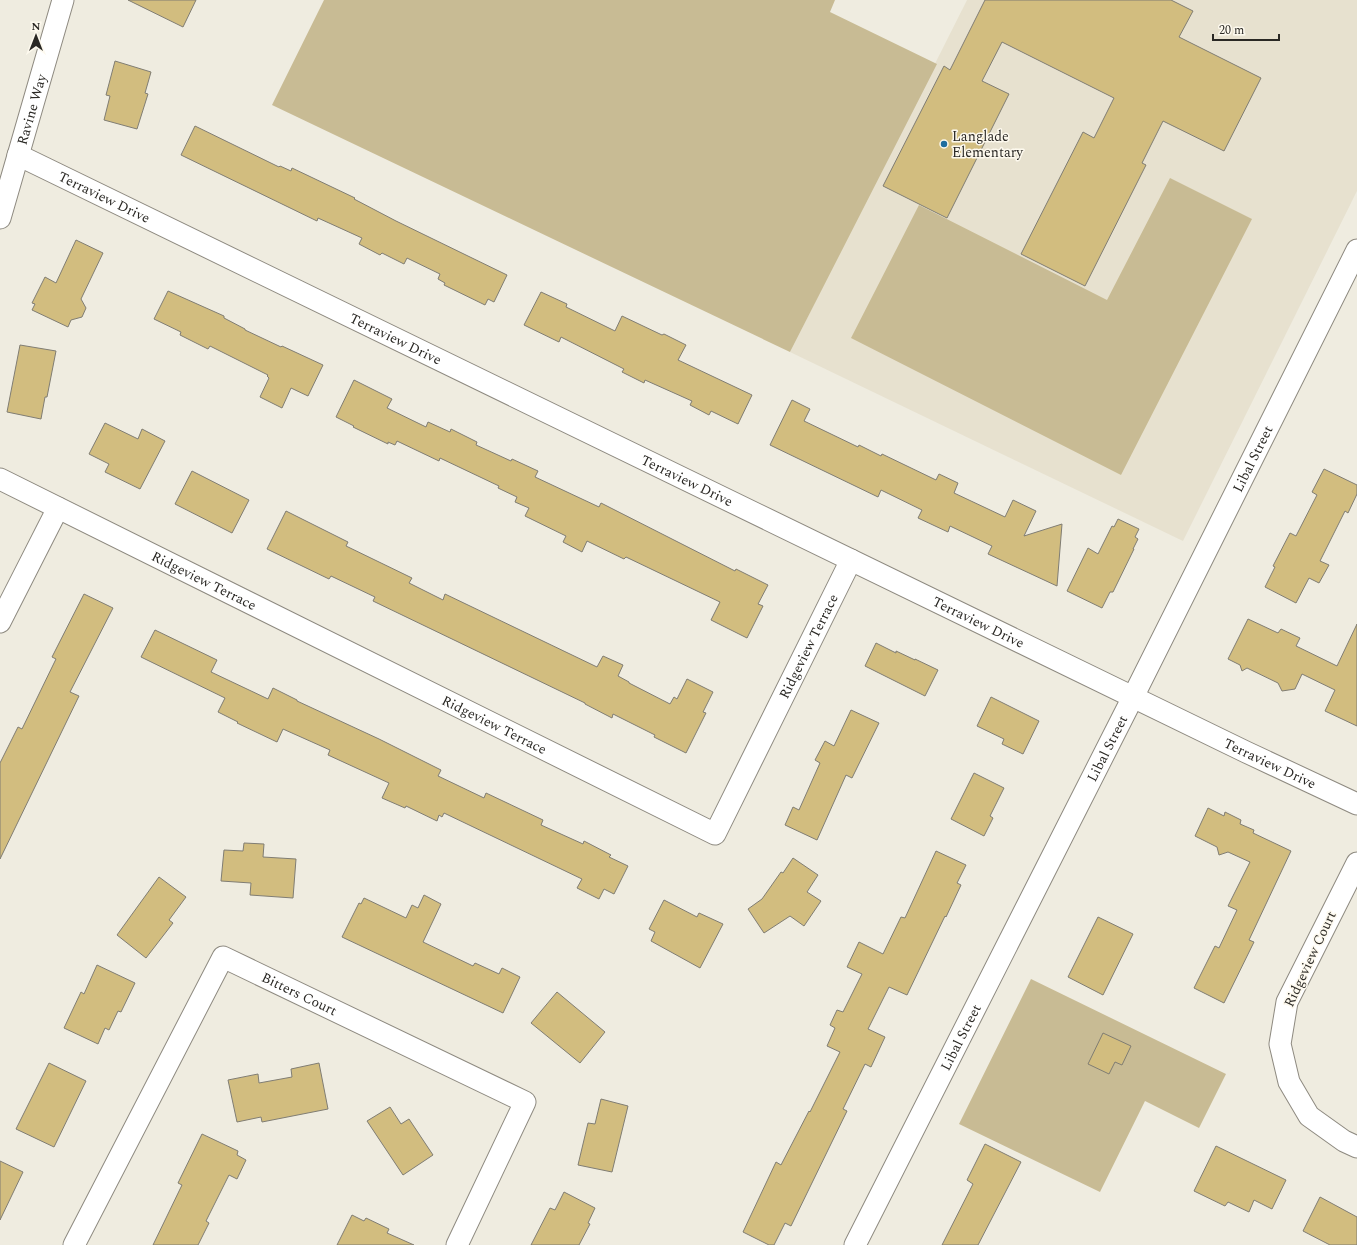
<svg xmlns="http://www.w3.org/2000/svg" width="1357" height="1245" viewBox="0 0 1357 1245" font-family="Spectral,serif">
<rect width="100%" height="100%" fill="#efece0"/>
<path fill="#e7e1cf" d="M 967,0 L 1357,0 L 1357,191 L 1183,541 L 790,352 Z"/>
<g fill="#c8bb94">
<path d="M 324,0 L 835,0 L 830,12 L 937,64 L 790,352 L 272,105 Z"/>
<path d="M 1170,178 L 1252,219 L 1121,475 L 851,338 L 919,205 L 1107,300 Z"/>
<path d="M 1031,979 L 1226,1074 L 1199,1128 L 1145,1101 L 1100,1192 L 959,1124 Z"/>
</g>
<g fill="#d2bd7f" stroke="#807d73">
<path d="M 128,0 L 196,0 L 183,27 Z"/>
<path d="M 985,0 L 1171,0 L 1193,11 L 1179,37 L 1261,78 L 1224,151 L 1163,121 L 1142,163 L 1146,165 L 1085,286 L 1021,254 L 1083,132 L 1094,138 L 1114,98 L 1002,42 L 982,81 L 1009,94 L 947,218 L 883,186 L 944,66 L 950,70 Z"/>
<path d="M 115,61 L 151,72 L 145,93 L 148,94 L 137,129 L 104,120 L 110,96 L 106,95 Z"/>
<path d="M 195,126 L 279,167 L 280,166 L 291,171 L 292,168 L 355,198 L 354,199 L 396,221 L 507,275 L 494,302 L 488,299 L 485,305 L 444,285 L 445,283 L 438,279 L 440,274 L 407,258 L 404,264 L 382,253 L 380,255 L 359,244 L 362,238 L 318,218 L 317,221 L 181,155 Z"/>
<path d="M 76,240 L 103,253 L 81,299 L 86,308 L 82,317 L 71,320 L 68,327 L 32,310 L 35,304 L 32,303 L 45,277 L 56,283 Z"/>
<path d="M 168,291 L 224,316 L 224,318 L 245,329 L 245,330 L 281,347 L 282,346 L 323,365 L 308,396 L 291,388 L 282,408 L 260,397 L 269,378 L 267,376 L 268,375 L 210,346 L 208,349 L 180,335 L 181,332 L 154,319 Z"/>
<path d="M 541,292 L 567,304 L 566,307 L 615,331 L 622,316 L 662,335 L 664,334 L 686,345 L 678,360 L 752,395 L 738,424 L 711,411 L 709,415 L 690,405 L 692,401 L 645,380 L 644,383 L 622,372 L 624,369 L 561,337 L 559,342 L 524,325 Z"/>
<path d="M 20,345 L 56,351 L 47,397 L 45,397 L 41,419 L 7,412 Z"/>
<path d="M 354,380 L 392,399 L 387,408 L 426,427 L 428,422 L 450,432 L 451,429 L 477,442 L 476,445 L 511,461 L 512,459 L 538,471 L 535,477 L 599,507 L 601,503 L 735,571 L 736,569 L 768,585 L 758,604 L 763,606 L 747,638 L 711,620 L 720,602 L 626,557 L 624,559 L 587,541 L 582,552 L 563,542 L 566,536 L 525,516 L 529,508 L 515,502 L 517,497 L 498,488 L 499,486 L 440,458 L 439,461 L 397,441 L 395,445 L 388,442 L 388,444 L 353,427 L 354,426 L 336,417 Z"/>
<path d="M 792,400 L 810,409 L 804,421 L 858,447 L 859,445 L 881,456 L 882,454 L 936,480 L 939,474 L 958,483 L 954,493 L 1005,517 L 1013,500 L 1036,511 L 1024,536 L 1062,524 L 1057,586 L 988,554 L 992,546 L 950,526 L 948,532 L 918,518 L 922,510 L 881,490 L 878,497 L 770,445 Z"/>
<path d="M 105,423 L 138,439 L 142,429 L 165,441 L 140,489 L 105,472 L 109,464 L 89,454 Z"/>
<path d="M 1324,469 L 1357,485 L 1357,494 L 1348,513 L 1345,511 L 1320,561 L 1329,565 L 1319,583 L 1309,578 L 1296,603 L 1265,587 L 1275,567 L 1273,566 L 1290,533 L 1296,536 L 1317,495 L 1312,492 Z"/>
<path d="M 192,471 L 249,500 L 232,533 L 175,504 Z"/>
<path d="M 286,511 L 348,542 L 346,546 L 412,578 L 409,583 L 443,600 L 445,594 L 597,667 L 603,656 L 623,665 L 618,676 L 629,682 L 629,683 L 670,704 L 674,697 L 677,699 L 687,679 L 713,692 L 703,712 L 706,713 L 686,753 L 654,737 L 655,735 L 613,714 L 612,718 L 585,704 L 585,703 L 373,601 L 375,597 L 331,576 L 329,579 L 267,549 Z"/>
<path d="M 1118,519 L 1139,529 L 1135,537 L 1138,539 L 1133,549 L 1134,549 L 1113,592 L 1110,592 L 1102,608 L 1067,591 L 1088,548 L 1098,554 L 1112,526 L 1114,527 Z"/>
<path d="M 84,594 L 113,608 L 70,692 L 79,696 L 0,859 L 0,763 L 18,727 L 22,729 L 56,659 L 52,657 Z"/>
<path d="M 1248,619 L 1278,633 L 1281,629 L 1300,638 L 1296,646 L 1337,666 L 1357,624 L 1357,726 L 1325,711 L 1335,690 L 1302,674 L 1295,689 L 1282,691 L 1278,683 L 1247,668 L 1242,671 L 1240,665 L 1228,659 Z"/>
<path d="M 155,630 L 217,660 L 211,672 L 268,699 L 273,688 L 297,700 L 297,701 L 379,739 L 441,770 L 438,776 L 484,798 L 486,793 L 543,820 L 541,825 L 583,844 L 584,841 L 611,855 L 609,857 L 628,866 L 614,894 L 604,889 L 599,899 L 577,888 L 582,879 L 444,813 L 442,817 L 439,815 L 437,821 L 406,806 L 405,808 L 382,798 L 389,783 L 328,755 L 330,750 L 283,729 L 277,742 L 237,723 L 238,722 L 218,712 L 225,698 L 141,657 Z"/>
<path d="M 876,643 L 896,653 L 896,651 L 915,660 L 915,659 L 938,670 L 925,696 L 865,666 Z"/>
<path d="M 991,697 L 1039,721 L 1023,754 L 1002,744 L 1004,739 L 977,726 Z"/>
<path d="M 851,710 L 879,723 L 852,778 L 846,775 L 817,840 L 785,825 L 793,807 L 799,810 L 820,763 L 815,760 L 825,741 L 834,746 Z"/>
<path d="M 974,773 L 1004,788 L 990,816 L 993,818 L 984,836 L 951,819 Z"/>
<path d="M 1208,808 L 1224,816 L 1225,812 L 1241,820 L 1240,824 L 1254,830 L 1253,833 L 1291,851 L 1249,940 L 1254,942 L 1224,1003 L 1194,988 L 1215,946 L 1219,948 L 1237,910 L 1228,906 L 1250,862 L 1228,852 L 1219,855 L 1217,847 L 1195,836 Z"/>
<path d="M 244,843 L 264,844 L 263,857 L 296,859 L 293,898 L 250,895 L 251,883 L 221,881 L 224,850 L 243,851 Z"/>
<path d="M 936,851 L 966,865 L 957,883 L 961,885 L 946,917 L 945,916 L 907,995 L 889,987 L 868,1029 L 885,1037 L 871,1067 L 865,1064 L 843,1109 L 847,1111 L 791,1226 L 785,1223 L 774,1245 L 769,1245 L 743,1232 L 776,1162 L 781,1165 L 809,1111 L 810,1112 L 840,1052 L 827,1046 L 835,1028 L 830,1025 L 837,1010 L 843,1012 L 862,974 L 847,967 L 859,942 L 883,954 L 901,917 L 905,918 Z"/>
<path d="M 793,858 L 818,875 L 807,892 L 821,901 L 804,926 L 790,916 L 764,933 L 748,909 L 762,899 L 781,872 L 783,873 Z"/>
<path d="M 159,877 L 186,897 L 169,920 L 173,923 L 146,958 L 117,935 Z"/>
<path d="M 424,895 L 441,904 L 423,942 L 473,966 L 475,963 L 499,974 L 502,968 L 520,977 L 503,1013 L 342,937 L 359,903 L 361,904 L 364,898 L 406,918 L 412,905 L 418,908 Z"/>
<path d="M 664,900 L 697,917 L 699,913 L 723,924 L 700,968 L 651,941 L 655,932 L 649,929 Z"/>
<path d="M 1098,917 L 1133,934 L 1103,995 L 1068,977 Z"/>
<path d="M 97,965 L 135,983 L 121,1012 L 118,1011 L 109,1030 L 105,1028 L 98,1044 L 64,1028 L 81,992 L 84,994 Z"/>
<path d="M 557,992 L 605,1032 L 580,1063 L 531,1023 Z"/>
<path d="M 1103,1033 L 1131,1046 L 1122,1065 L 1115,1062 L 1109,1074 L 1088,1064 Z"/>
<path d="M 49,1063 L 86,1081 L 54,1147 L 16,1129 Z"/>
<path d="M 319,1063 L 328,1109 L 262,1122 L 261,1117 L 237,1122 L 228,1080 L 258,1074 L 259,1083 L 292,1077 L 291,1069 Z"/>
<path d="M 601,1099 L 628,1106 L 612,1172 L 578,1165 L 588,1123 L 595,1124 Z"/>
<path d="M 390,1107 L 401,1124 L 409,1119 L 433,1155 L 403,1175 L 367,1121 Z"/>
<path d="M 202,1134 L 238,1151 L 237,1155 L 246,1160 L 237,1179 L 229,1175 L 206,1221 L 209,1223 L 198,1245 L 153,1245 L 182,1185 L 178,1183 Z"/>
<path d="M 985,1144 L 1021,1162 L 978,1245 L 942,1245 L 973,1184 L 967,1180 Z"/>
<path d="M 1216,1146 L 1286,1180 L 1272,1209 L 1254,1200 L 1249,1212 L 1228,1202 L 1225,1206 L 1194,1191 Z"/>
<path d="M 0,1161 L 23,1172 L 0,1220 Z"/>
<path d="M 564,1192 L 595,1208 L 588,1223 L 590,1224 L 579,1245 L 531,1245 L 550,1208 L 555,1210 Z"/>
<path d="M 1320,1197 L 1357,1217 L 1357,1245 L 1330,1245 L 1303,1231 Z"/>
<path d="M 352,1215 L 364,1221 L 366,1218 L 389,1229 L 387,1233 L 414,1245 L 337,1245 Z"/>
</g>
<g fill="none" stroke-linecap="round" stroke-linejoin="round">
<defs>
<g id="minor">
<path id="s1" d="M 18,155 L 1246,752 L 1357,804"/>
<path id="s2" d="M 0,218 L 63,0"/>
<path id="s3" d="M 0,479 L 715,834 L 851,560"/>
<path d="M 0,622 L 58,508"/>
<path d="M 1357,863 L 1287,1002 L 1280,1044 L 1289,1082 L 1309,1116 L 1344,1141 L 1357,1147"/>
<path id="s4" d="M 74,1245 L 223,957 L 525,1102 L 457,1245"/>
<path id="s5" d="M 855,1245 L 1133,697 L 1357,250"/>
</g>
</defs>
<use href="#minor" stroke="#8e8a80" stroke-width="23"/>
<use href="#minor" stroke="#fff" stroke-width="21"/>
</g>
<circle fill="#1e6d9f" stroke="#fdf9ee" stroke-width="1.5" cx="944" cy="144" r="4"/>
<g text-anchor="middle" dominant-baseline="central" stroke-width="3" stroke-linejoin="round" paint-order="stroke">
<g font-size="14" fill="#2a2824" stroke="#fdf9ee">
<text stroke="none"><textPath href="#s2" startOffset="113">Ravine Way</textPath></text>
<text stroke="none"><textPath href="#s1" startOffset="96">Terraview Drive</textPath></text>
<text stroke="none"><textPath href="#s1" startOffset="420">Terraview Drive</textPath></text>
<text stroke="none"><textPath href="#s5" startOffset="881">Libal Street</textPath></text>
<text stroke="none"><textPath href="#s1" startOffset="744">Terraview Drive</textPath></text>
<text stroke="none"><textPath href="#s3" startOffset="228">Ridgeview Terrace</textPath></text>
<text stroke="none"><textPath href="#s1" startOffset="1068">Terraview Drive</textPath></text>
<text stroke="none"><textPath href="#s3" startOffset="1008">Ridgeview Terrace</textPath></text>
<text stroke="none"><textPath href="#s3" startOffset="552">Ridgeview Terrace</textPath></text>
<text stroke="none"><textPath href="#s5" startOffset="557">Libal Street</textPath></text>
<text stroke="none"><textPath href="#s1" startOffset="1392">Terraview Drive</textPath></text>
<text transform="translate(1310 959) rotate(-65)">Ridgeview Court</text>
<text stroke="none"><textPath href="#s4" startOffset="409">Bitters Court</textPath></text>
<text stroke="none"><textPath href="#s5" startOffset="233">Libal Street</textPath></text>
</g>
<g font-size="14" fill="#2a2824" stroke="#fdf9ee" text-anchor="start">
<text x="952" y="136">Langlade<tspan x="952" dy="16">Elementary</tspan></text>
</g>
</g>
<g transform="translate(36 36)" stroke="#fdf9ee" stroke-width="3" paint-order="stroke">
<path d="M0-3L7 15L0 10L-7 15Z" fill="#2a2824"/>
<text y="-6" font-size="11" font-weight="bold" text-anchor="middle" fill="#2a2824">N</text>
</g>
<path d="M1213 34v6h66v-6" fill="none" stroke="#2a2824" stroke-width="2"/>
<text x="1219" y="34" font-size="12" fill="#2a2824" stroke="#fdf9ee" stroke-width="3" paint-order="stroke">20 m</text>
</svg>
